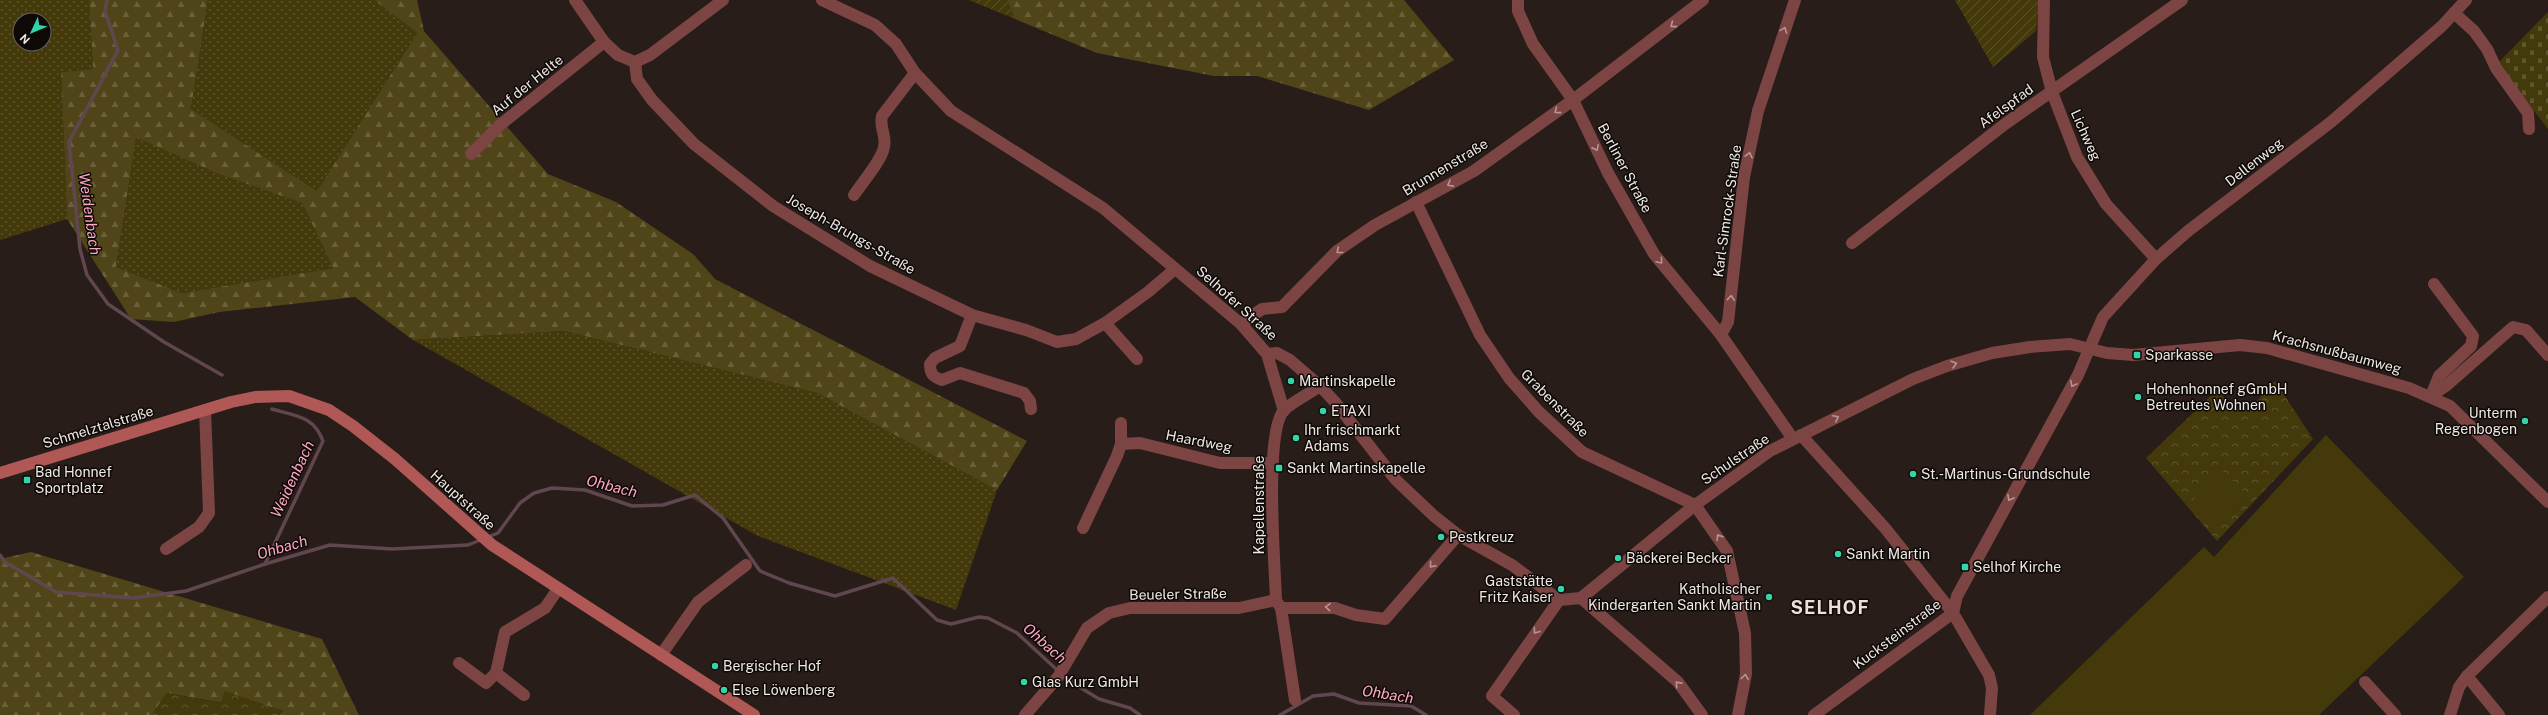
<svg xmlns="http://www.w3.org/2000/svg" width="2548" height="715" viewBox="0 0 2548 715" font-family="'Public Sans',sans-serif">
<defs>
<pattern id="grass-dots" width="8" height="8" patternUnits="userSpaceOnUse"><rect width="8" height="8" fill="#43390b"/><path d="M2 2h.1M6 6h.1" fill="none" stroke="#5e562e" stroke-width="1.8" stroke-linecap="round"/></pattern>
<pattern id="forest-firs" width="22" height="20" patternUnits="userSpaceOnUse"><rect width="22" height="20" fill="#504518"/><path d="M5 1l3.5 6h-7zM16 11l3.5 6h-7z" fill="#6a6039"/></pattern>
<pattern id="cemetery-stones" width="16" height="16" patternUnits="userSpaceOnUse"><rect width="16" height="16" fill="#43390b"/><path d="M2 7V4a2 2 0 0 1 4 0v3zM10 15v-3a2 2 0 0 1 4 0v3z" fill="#5e562e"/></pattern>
<pattern id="park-crowns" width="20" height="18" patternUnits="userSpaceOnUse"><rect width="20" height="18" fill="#43390b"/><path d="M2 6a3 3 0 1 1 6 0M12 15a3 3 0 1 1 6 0" fill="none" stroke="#5e562e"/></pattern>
<pattern id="garden-furrows" width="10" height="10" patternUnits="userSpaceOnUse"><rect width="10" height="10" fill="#43390b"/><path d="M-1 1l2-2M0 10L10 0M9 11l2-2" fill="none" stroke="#5e562e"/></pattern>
</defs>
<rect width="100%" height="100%" fill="#281d18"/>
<g fill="url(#grass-dots)" fill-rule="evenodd">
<path d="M 0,0 L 89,0 L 93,69 L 61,72 L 67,219 L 0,240 ZM 20,20 L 44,20 L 44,44 L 20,44 Z"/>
<path d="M 208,0 L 374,0 L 417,33 L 317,191 L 191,109 Z"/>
<path d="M 136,136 L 221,175 L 302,203 L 333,268 L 182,293 L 116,267 Z"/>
<path d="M 564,331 L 817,393 L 997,490 L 956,610 L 758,536 L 413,340 Z"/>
</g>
<g fill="url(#forest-firs)" fill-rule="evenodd">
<path d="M 89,0 L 208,0 L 191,109 L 317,191 L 417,33 L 374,0 L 417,0 L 424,31 L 548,174 L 616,202 L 693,254 L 715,279 L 1027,441 L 997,490 L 817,393 L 564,331 L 413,340 L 355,297 L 219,312 L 174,322 L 131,319 L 67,219 L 61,72 L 93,69 ZM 136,137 L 221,175 L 302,203 L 333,268 L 182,293 L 116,267 Z"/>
<path d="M 1007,0 L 1404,0 L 1454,60 L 1369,110 L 1257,76 L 1214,76 L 1097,53 L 1015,19 Z"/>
<path d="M 31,552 L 322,639 L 359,715 L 280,715 L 283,711 L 225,692 L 222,703 L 167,693 L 152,715 L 0,715 L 0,559 Z"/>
</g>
<path fill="url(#cemetery-stones)" d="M 2548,12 L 2548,129 L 2497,64 Z"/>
<g fill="url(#park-crowns)">
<path d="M 2275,381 L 2313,439 L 2217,541 L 2146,458 L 2217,390 L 2233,407 L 2257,401 Z"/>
<path d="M 225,691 L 283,711 L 280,715 L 152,715 L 166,693 L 221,703 Z"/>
</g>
<g fill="url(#garden-furrows)">
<path d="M 969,0 L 1007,0 L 1015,19 Z"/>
<path d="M 1955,0 L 2039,0 L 2036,31 L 1993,67 Z"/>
</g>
<g fill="#43390b">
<path d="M 2326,435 L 2464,577 L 2319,715 L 2030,715 L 2204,547 L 2214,557 Z"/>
<path d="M 2222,470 L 2247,495 L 2216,526 L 2191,502 Z"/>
</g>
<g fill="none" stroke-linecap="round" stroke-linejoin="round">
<g stroke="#60464f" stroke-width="3.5">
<path d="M 107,0 L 105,11 L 118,50 L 69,142 L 80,249 L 87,275 L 108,304 L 164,342 L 222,375"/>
<path d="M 0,555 L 5,562 L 56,592 L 133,598 L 186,591 L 265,564 L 330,545 L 392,549 L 468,545 L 498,533 L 520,503 L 534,493 L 552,488 L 585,490 L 632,506 L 663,505 L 695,495 L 723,518 L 760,571 L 789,583 L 835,596 L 893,578 L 937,620 L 951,624 L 979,617 L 988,618 L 1017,633 L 1068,680 L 1099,699 L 1130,708 L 1140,715"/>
<path d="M 265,564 L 323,441 C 314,416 296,416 272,409"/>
<path d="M 1280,715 L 1313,696 L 1334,694 L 1359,703 L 1411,706 L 1426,715"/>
</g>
<g stroke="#7c4543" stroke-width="12">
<path d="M 575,0 L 604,42 L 618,55 L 635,62 L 650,55 L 723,0"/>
<path d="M 822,0 L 875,25 L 896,44 L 915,73 L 951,111 L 1103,208 L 1241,324 L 1267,354 L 1284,411"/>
<path d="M 1518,0 L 1518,11 L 1533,44 L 1573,100 L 1608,173 L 1654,254 L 1721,335 L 1793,439"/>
<path d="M 2044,0 L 2043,57 L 2052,92 L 2077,157 L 2106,204 L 2156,259"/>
<path d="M 2454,13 L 2474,31 L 2487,49 L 2496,68 L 2528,113 L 2529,129"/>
<path d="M 635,62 L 637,79 L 652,100 L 694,144 L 773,206 L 870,266 L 972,315 L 1026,330 L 1057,342 L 1076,339 L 1105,323 L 1148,292 L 1175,269"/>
<path d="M 471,154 L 500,125 L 604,42"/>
<path d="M 854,195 C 862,183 882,160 884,147 C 887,136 879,128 882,116 L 915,73"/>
<path d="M 1416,202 L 1480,335 L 1509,378 L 1539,412 L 1582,452 L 1695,505 L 1727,551 L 1745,633 L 1746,674 L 1738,715"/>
<path d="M 1852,243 L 2005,124 L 2182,0"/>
<path d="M 972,315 L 960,346 L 935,358 L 930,364 C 930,374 933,377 942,380 L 960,373 L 1024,393 L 1030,401 L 1031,409"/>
<path d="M 1105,323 L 1137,359"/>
<path d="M 1241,324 L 1262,309 L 1282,307 L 1337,251 L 1375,225 L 1474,171 L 1573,100 L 1703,0"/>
<path d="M 1721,335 L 1728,322 L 1744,177 L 1758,111 L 1795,0"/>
<path d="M 1267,354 L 1277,353 L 1290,360 L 1320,386 L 1335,402 L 1396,480 L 1434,516 L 1458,535 L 1512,565 L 1559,600"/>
<path d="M 2431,396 L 2447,385 L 2513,327 L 2526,330 L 2548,355"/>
<path d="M 2431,396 L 2439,376 L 2471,346 L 2473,336 L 2434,284"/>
<path d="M 1801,435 L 1885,528 L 1953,613 L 1989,675 L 1992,688 L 1990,715"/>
<path d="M 1121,444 L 1140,443 L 1220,463 L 1271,463"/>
<path d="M 1083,528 L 1117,456 L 1121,444 L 1121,423"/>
<path d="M 166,549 L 199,527 L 209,513 L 205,410"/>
<path d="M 1581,598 L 1678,682 L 1702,715"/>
<path d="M 1276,600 C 1275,566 1264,432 1284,410 C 1294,401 1309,394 1320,386"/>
<path d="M 1559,600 L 1581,598 L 1695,505 L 1770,451 L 1913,379 L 1947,366 L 1992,353 L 2030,347 L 2070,344 L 2107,353 L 2133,355 L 2240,345 L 2267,348 L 2409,388 L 2450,406 L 2548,502"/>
<path d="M 1277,602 L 1281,608 L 1295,700"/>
<path d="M 1281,608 L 1335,608 L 1356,615 L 1385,619 L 1458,535"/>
<path d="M 661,655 L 698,602 L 746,565"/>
<path d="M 459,663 L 486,683 L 496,673 L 505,632 L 545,608 L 558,589"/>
<path d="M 496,673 L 524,695"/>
<path d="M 2467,676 L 2499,715"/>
<path d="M 2365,682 L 2395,715"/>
<path d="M 1025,715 L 1058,677 L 1087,628 L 1109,613 L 1130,608 L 1239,608 L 1276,600"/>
<path d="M 1514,715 L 1492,696 L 1559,600"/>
<path d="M 1814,715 L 1953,613 L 1957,596 L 2078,375 L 2103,317 L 2156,259 L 2188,231 L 2331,122 L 2442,26 L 2466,0"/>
<path d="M 2450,715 L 2459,687 L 2467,676 L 2548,597"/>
</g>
<path stroke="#af5856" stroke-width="12" d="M 0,473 L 231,402 L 255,397 L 289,396 L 329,410 L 353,426 L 395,459 L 492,545 L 754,715"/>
</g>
<defs><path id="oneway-chevron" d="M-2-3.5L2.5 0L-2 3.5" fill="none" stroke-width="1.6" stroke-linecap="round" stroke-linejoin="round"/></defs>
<g stroke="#b69694">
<use href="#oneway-chevron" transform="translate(1673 25) rotate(143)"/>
<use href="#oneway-chevron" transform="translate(1784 30) rotate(-69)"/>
<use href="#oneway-chevron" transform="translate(1557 111) rotate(144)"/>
<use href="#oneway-chevron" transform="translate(1596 148) rotate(64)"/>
<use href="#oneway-chevron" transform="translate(1749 155) rotate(-78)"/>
<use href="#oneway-chevron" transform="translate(1450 184) rotate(152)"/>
<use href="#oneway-chevron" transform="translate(1339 251) rotate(141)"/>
<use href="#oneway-chevron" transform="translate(1660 261) rotate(50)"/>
<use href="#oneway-chevron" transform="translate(1731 298) rotate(-84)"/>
<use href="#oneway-chevron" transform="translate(1954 364) rotate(-16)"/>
<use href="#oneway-chevron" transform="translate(2073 384) rotate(118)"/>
<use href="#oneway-chevron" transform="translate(1836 418) rotate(-26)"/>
<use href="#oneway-chevron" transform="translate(2010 498) rotate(119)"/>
<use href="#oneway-chevron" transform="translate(1719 537) rotate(-122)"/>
<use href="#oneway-chevron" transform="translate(1432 565) rotate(131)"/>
<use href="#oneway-chevron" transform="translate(1328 607) rotate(-176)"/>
<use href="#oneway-chevron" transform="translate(1536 631) rotate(126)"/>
<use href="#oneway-chevron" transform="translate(1745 677) rotate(-83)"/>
<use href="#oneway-chevron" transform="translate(1678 684) rotate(-132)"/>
</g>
<g fill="#33d4a8" stroke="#0d0907" stroke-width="1.5">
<rect x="2133" y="351" width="8" height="8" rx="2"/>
<circle cx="1291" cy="381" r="4"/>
<circle cx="2138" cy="397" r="4"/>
<circle cx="1323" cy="411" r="4"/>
<circle cx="2525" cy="421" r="4"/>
<circle cx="1296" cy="438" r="4"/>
<rect x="1275" y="464" width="8" height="8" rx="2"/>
<circle cx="1913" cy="474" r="4"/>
<rect x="23" y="476" width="8" height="8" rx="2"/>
<circle cx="1441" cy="537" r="4"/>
<circle cx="1838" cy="554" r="4"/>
<circle cx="1618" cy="558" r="4"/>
<rect x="1961" y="563" width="8" height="8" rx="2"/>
<circle cx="1561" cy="589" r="4"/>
<circle cx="1769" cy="597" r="4"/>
<circle cx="715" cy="666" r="4"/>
<circle cx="1024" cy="682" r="4"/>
<circle cx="724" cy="690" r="4"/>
</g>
<g text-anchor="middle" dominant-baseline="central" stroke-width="3" stroke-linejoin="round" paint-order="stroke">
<g font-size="14" fill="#efe8e4" stroke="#0d0907">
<text transform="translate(527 85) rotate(-39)">Auf der Helte</text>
<text transform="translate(2006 106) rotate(-36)">Afelspfad</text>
<text transform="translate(2086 135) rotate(66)">Lichweg</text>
<text transform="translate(2254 162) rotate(-38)">Dellenweg</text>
<text transform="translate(1445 167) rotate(-31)">Brunnenstraße</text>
<text transform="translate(1625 168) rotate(62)">Berliner Straße</text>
<text transform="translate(1727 211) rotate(-82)">Karl-Simrock-Straße</text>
<text transform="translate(851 234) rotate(30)">Joseph-Brungs-Straße</text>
<text transform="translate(1237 303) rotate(42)">Selhofer Straße</text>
<text transform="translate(2337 352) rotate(15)">Krachsnußbaumweg</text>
<text transform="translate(1555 403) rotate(45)">Grabenstraße</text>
<text transform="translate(98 427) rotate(-17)">Schmelztalstraße</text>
<text transform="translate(1199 441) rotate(11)">Haardweg</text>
<text transform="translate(1735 459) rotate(-34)">Schulstraße</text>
<text transform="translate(463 500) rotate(42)">Hauptstraße</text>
<text transform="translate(1259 505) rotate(-90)">Kapellenstraße</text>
<text transform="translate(1178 594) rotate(-1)">Beueler Straße</text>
<text transform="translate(1897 634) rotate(-37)">Kucksteinstraße</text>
</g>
<g font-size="14" fill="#efe8e4" stroke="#0d0907" text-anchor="start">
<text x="2145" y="355">Sparkasse</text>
<text x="1299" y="381">Martinskapelle</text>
<text x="2146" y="389">Hohenhonnef gGmbH<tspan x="2146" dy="16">Betreutes Wohnen</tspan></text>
<text x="1331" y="411">ETAXI</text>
<text x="2517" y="413" text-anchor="end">Unterm<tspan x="2517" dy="16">Regenbogen</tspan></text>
<text x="1304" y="430">Ihr frischmarkt<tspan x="1304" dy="16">Adams</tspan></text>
<text x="1287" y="468">Sankt Martinskapelle</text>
<text x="35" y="472">Bad Honnef<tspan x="35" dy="16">Sportplatz</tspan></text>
<text x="1921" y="474">St.-Martinus-Grundschule</text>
<text x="1449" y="537">Pestkreuz</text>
<text x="1846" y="554">Sankt Martin</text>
<text x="1626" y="558">Bäckerei Becker</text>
<text x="1973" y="567">Selhof Kirche</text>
<text x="1553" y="581" text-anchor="end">Gaststätte<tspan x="1553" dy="16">Fritz Kaiser</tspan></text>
<text x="1761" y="589" text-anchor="end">Katholischer<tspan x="1761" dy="16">Kindergarten Sankt Martin</tspan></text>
<text x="723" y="666">Bergischer Hof</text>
<text x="1032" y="682">Glas Kurz GmbH</text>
<text x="732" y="690">Else Löwenberg</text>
</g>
<g font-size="15" font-style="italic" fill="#fea6c3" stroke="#0d0907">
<text transform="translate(90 214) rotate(82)">Weidenbach</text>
<text transform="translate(292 479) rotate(-65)">Weidenbach</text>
<text transform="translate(612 486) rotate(14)">Ohbach</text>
<text transform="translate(282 547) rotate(-16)">Ohbach</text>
<text transform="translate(1045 643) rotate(42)">Ohbach</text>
<text transform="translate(1388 694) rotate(9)">Ohbach</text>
</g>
<g font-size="18" font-weight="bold" letter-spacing="1" fill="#eedfd8" stroke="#0d0907">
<text x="1830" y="607">SELHOF</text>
</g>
</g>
<g transform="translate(32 32) rotate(226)"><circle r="19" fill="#0d0907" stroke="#67625f"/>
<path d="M0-3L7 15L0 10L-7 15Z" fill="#33d4a8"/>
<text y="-6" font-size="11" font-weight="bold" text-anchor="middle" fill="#efe8e4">N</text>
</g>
</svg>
